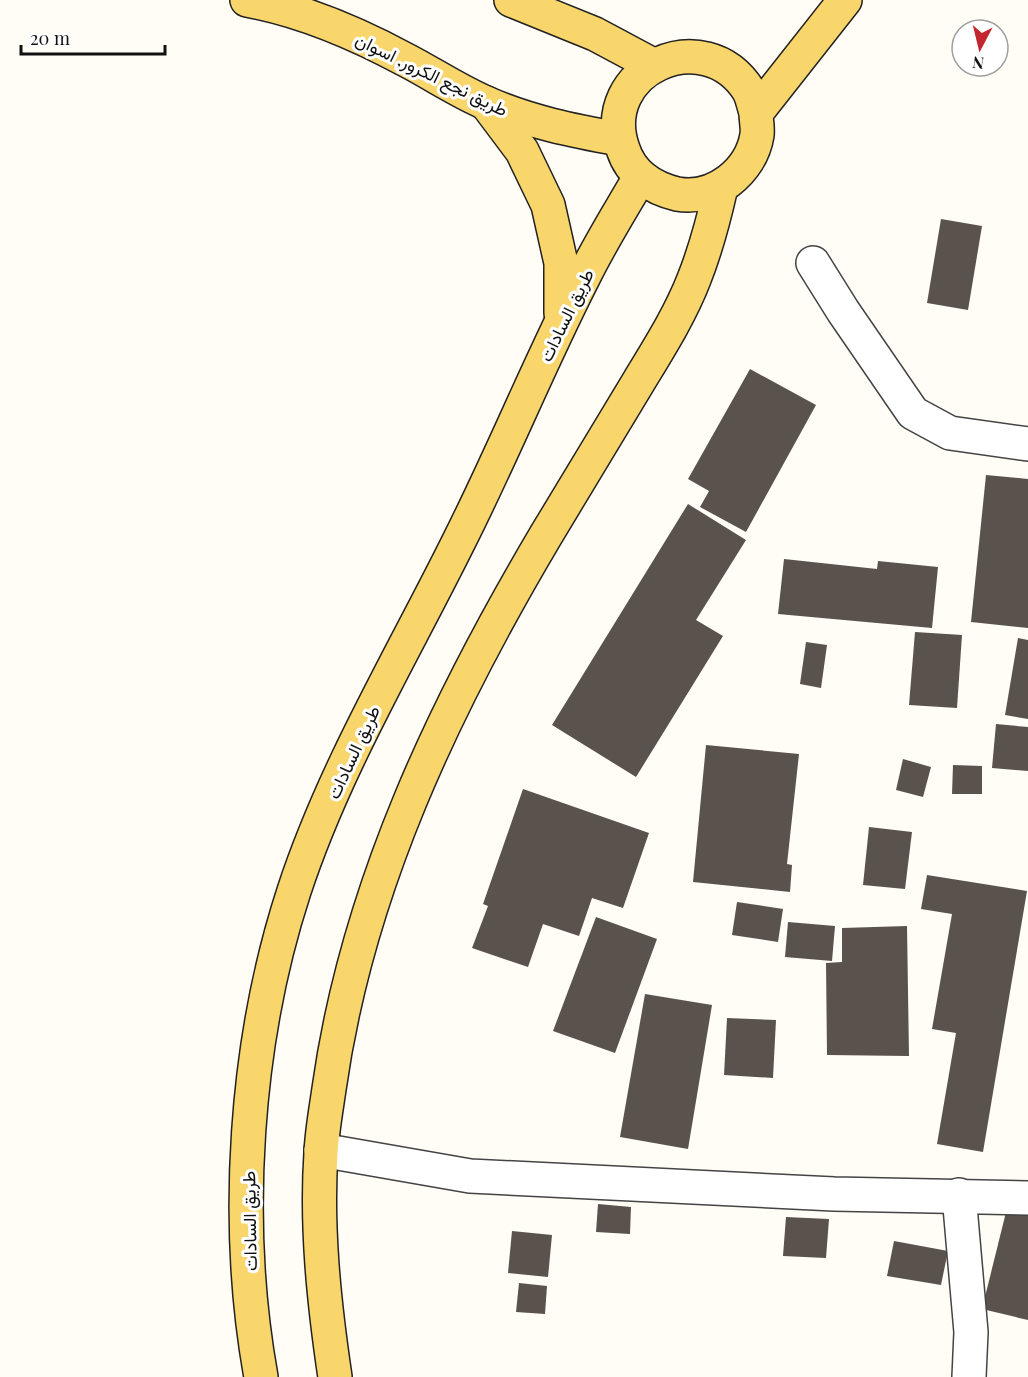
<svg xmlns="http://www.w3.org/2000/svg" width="1028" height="1377" viewBox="0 0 1028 1377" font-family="'Playfair Display',Vazirmatn,serif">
<rect width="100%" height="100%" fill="#fffdf5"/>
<g fill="#5a524d">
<path d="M 941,219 L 982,226 L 968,310 L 927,303 Z"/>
<path d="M 750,369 L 816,405 L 746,532 L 700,507 L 709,491 L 688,479 Z"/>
<path d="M 986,475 L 1028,479 L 1028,628 L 971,622 Z"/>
<path d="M 688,504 L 746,540 L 696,620 L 723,636 L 636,777 L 552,725 Z"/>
<path d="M 784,559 L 877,569 L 878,561 L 938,567 L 932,628 L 778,614 Z"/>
<path d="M 915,632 L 962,635 L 957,708 L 909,705 Z"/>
<path d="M 1018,638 L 1028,640 L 1028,719 L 1005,715 Z"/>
<path d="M 806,642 L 827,645 L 821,688 L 800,684 Z"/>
<path d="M 996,724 L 1028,727 L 1028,771 L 992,768 Z"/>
<path d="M 706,745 L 799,754 L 787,864 L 792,865 L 790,892 L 693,882 Z"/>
<path d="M 903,759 L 931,767 L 923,797 L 896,790 Z"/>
<path d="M 953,765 L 982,766 L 982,794 L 952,794 Z"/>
<path d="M 523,789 L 649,833 L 623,908 L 592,898 L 579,936 L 543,924 L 528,967 L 472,948 L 488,906 L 483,904 Z"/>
<path d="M 869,827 L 912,832 L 905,889 L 863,885 Z"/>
<path d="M 927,875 L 1027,891 L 983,1152 L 937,1144 L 956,1033 L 932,1029 L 952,914 L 921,909 Z"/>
<path d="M 737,902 L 783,909 L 778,942 L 732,935 Z"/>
<path d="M 596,917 L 657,939 L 615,1053 L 553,1031 Z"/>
<path d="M 788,922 L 835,926 L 832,961 L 785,957 Z"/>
<path d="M 907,926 L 909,1056 L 827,1055 L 826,963 L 842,962 L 842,928 Z"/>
<path d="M 645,994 L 712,1005 L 688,1149 L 620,1137 Z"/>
<path d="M 727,1018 L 776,1020 L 773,1078 L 724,1075 Z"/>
<path d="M 598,1204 L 631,1207 L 630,1234 L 596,1232 Z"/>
<path d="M 1008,1204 L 1028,1209 L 1028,1320 L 982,1309 Z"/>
<path d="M 786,1217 L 829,1219 L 826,1258 L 783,1256 Z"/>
<path d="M 512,1231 L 552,1235 L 548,1277 L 508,1273 Z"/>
<path d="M 894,1241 L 948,1251 L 941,1285 L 887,1276 Z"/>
<path d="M 519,1283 L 547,1286 L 545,1314 L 516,1312 Z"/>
</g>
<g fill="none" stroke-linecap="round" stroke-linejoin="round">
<defs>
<g id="street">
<path d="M 813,263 L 843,311 L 913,413 L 950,433 L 1028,444"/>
<path d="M 321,1150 L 470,1176 L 834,1194 L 1028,1198"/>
<path d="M 959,1195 L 971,1332 L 969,1377"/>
</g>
<g id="primary">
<path d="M 247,0 C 302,10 356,33 406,60 C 433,74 458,91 486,103 C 529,122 574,131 619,139"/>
<path d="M 511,0 L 595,34 L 653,65"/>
<path d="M 486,103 L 522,151 L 548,205 L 561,263 L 561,313"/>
<path d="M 756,113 C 754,106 752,97 749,91 C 705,20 595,70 623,149 C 631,174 652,188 677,194 C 714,201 751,172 757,135 C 758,128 756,120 756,113 L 845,0"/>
<path d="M 261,1377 C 233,1222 245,1041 294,891 C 334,769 402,656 459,541 C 503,454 539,364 583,278 C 600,243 621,210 640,177"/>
<path d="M 335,1377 C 324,1303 316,1227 321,1153 C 322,1131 326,1110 329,1089 C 357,889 444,707 546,535 C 577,484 608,432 639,381 C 659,348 680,315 694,279 C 706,249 714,218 721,187"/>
</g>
</defs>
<use href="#street" stroke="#444" stroke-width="36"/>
<use href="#primary" stroke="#222" stroke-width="36"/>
<use href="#street" stroke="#fff" stroke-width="33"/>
<use href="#primary" stroke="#f9d66b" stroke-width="33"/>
</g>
<g text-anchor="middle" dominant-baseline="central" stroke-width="6" stroke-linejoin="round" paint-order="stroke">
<g font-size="18" fill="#111" stroke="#fff">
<text transform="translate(432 74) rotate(26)">طريق نجع الكرور, اسوان</text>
<text transform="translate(566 315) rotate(-64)">طريق السادات</text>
<text transform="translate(353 752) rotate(-65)">طريق السادات</text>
<text transform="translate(249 1221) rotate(-91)">طريق السادات</text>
</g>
</g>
<g transform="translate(980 48) rotate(187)"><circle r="28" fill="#ffffff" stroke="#a0a0a0" stroke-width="1.5"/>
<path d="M0-4.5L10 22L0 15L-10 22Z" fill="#c4262e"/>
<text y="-9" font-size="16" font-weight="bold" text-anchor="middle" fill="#111111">N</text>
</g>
<path d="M21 45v9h144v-9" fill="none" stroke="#111111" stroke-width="3"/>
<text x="30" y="45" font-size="18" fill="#111111" stroke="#ffffff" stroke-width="4.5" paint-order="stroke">20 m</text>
</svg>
